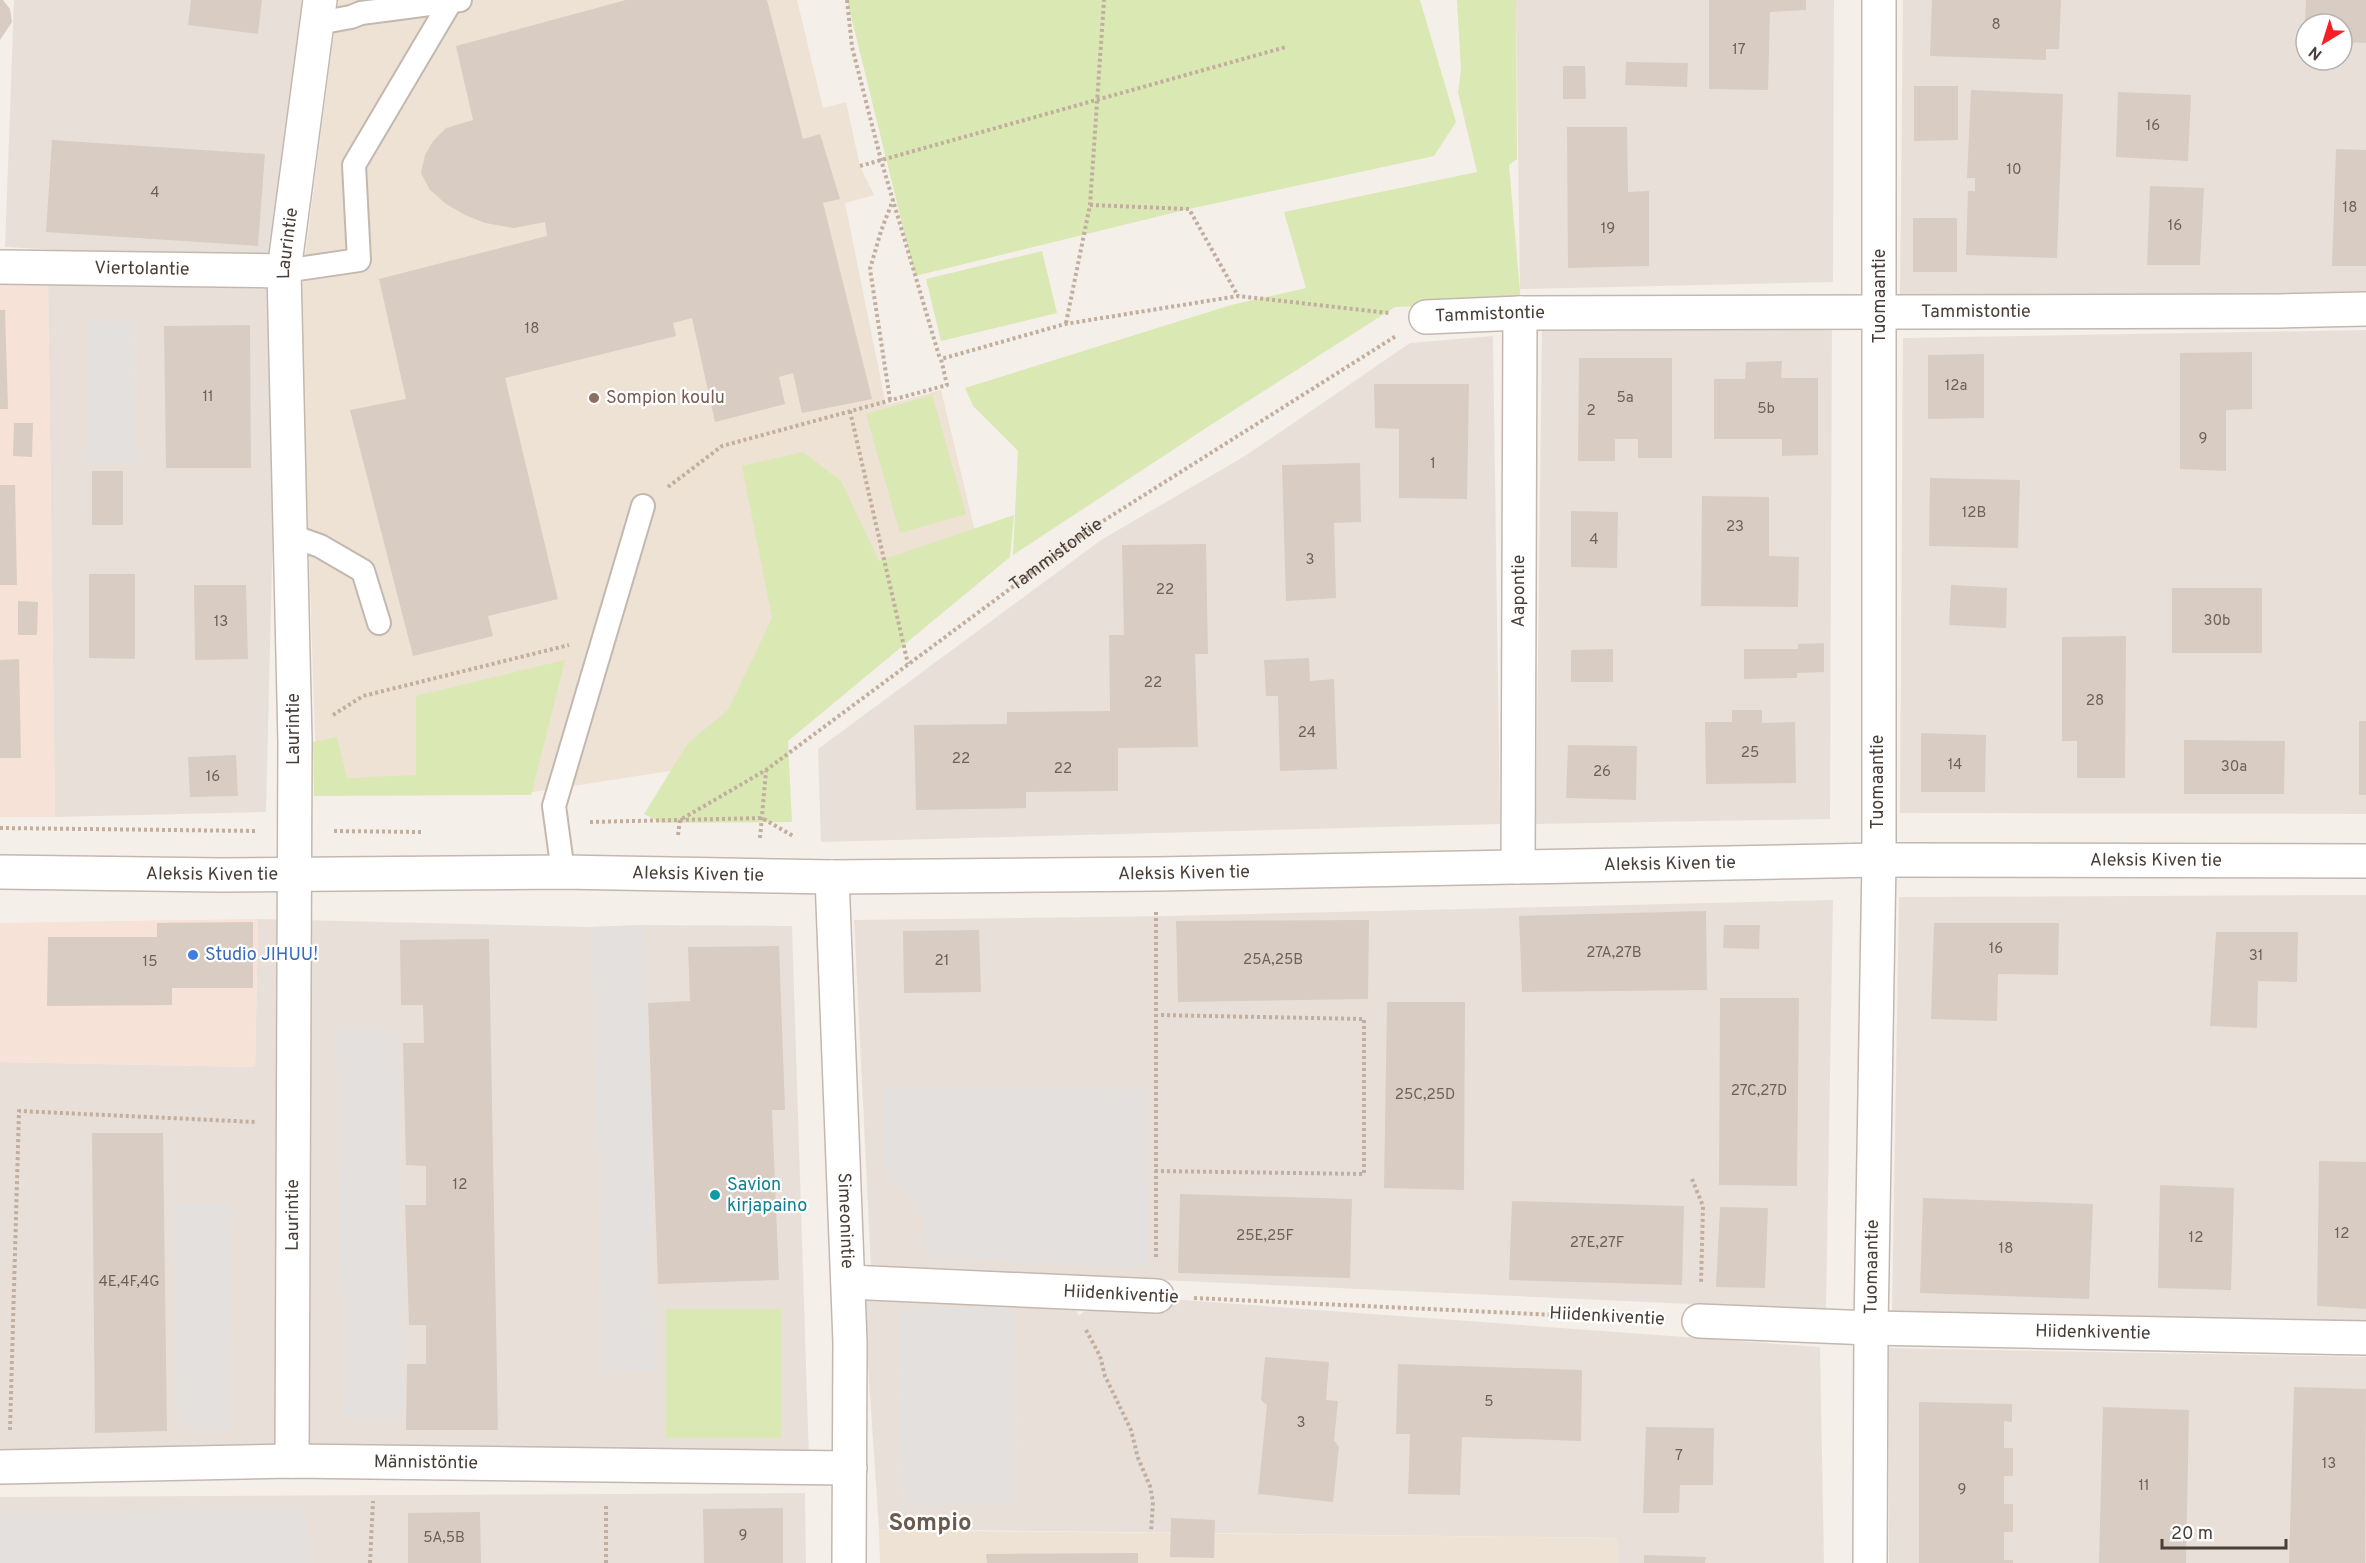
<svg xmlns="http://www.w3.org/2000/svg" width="2366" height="1563" viewBox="0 0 2366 1563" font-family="Overpass,sans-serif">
<rect width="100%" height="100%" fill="#f5efea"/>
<g fill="#e8e0d8" fill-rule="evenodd">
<path d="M 14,0 L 302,0 L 268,262 L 5,247 Z"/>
<path d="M 1516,0 L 1834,0 L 1833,282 L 1520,289 Z"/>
<path d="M 1903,0 L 2366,0 L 2366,293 L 1900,295 ZM 2306,24 L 2342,24 L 2342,60 L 2306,60 Z"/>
<path d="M 48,284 L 273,289 L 274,482 L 266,812 L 55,817 Z"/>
<path d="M 1542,327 L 1832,329 L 1830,819 L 1536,824 Z"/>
<path d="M 2366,330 L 2366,814 L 1900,813 L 1903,338 Z"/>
<path d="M 1493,336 L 1500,824 L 821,842 L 818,749 L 1101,540 L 1245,456 L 1410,343 Z"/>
<path d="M 2366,895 L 2366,1322 L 1892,1311 L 1899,897 Z"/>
<path d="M 1833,900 L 1826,1310 L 871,1267 L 854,920 L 1168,916 Z"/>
<path d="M 258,919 L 591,927 L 644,925 L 792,926 L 809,1459 L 0,1449 L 0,1062 L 255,1067 Z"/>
<path d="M 863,1292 L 1066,1292 L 1079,1316 L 1101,1294 L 1820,1347 L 1824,1563 L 1618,1563 L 1618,1538 L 879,1529 Z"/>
<path d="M 1889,1348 L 2366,1357 L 2366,1563 L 1889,1563 Z"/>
<path d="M 805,1493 L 806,1563 L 0,1563 L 0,1497 Z"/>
</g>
<g fill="#f6e2d6">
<path d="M 0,284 L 48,284 L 55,817 L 0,817 Z"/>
<path d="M 258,919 L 255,1067 L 0,1062 L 0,923 Z"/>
</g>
<g fill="#ede2d4">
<path d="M 338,0 L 797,0 L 823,108 L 846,102 L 860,166 L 874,195 L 845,203 L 886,405 L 941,390 L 982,560 L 742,760 L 533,792 L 317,792 L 300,296 Z"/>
<path d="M 879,1529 L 959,1531 L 1618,1538 L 1618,1563 L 880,1563 Z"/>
</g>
<g fill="#dae8b3">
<path d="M 847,0 L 1420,0 L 1456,122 L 1434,156 L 1189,209 L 915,276 Z"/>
<path d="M 1457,0 L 1516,0 L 1517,159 L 1509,165 L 1521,303 L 1395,307 L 1203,430 L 1013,555 L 1018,451 L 973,406 L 965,388 L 1231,305 L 1306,288 L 1284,212 L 1477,172 L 1458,92 L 1461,70 Z"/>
<path d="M 1042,251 L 1057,313 L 941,341 L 926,279 Z"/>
<path d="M 932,395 L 966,514 L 900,533 L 866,414 Z"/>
<path d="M 803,452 L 841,481 L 879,561 L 1014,515 L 1010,557 L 788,741 L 792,822 L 662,823 L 644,814 L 688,743 L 728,710 L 772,618 L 742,466 Z"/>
<path d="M 565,660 L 531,795 L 314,796 L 313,742 L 337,737 L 347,778 L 416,775 L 416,696 Z"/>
<rect x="666" y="1309" width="115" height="129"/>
</g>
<g fill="#e3e0de">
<path d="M 87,321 L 134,321 L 135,462 L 87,462 Z"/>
<path d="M 644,925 L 656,1372 L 603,1373 L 591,927 Z"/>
<path d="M 336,1031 L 398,1031 L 403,1418 L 343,1418 Z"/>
<path d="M 884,1086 L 1150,1089 L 1147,1268 L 928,1257 L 922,1214 L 883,1167 Z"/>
<path d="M 174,1204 L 230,1204 L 234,1427 L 177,1427 Z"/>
<path d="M 1016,1308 L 1018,1504 L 901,1505 L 899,1309 Z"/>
<path d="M 307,1510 L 306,1563 L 0,1563 L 0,1513 Z"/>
</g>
<g fill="#d9ccc2">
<path d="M 0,0 L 3,0 L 10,9 L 12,22 L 0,40 Z"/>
<path d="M 191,0 L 262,0 L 258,34 L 188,25 Z"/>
<path d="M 626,0 L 767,0 L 803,139 L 820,134 L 840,199 L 823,203 L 872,399 L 802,413 L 793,373 L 779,377 L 785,404 L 715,422 L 692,318 L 673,323 L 676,336 L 505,378 L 558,599 L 488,616 L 493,636 L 413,656 L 350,410 L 406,399 L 379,279 L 547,236 L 545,222 L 514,228 L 485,223 L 465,215 L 446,204 L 430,190 L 421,173 L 425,155 L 433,141 L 446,128 L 473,120 L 456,46 Z"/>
<path d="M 1709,0 L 1806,0 L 1806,10 L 1770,12 L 1768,90 L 1709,89 Z"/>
<path d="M 1932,0 L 2061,0 L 2059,49 L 2046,49 L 2046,60 L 1930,56 Z"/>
<path d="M 2306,0 L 2366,0 L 2366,43 L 2342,42 L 2342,24 L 2305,24 Z"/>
<path d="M 1626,62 L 1688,63 L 1687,87 L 1625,85 Z"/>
<path d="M 1563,66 L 1585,66 L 1586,99 L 1563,99 Z"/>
<path d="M 1914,86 L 1958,86 L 1958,140 L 1914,141 Z"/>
<path d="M 1971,90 L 2063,94 L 2057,258 L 1966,255 L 1968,191 L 1975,191 L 1975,178 L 1967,178 Z"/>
<path d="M 2118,92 L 2191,95 L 2188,161 L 2116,157 Z"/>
<path d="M 1567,127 L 1627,127 L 1628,192 L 1649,191 L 1649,266 L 1568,268 Z"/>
<path d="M 52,140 L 265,154 L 258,246 L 46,232 Z"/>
<path d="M 2336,149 L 2366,150 L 2366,266 L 2332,266 Z"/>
<path d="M 2150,186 L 2204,188 L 2200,265 L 2147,265 Z"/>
<rect x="1913" y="218" width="44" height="54"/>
<path d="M 0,310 L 5,310 L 8,409 L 0,409 Z"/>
<path d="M 250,325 L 251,468 L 166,468 L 164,326 Z"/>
<path d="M 2252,352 L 2252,409 L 2226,410 L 2226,471 L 2180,469 L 2180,353 Z"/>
<path d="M 1984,354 L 1984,418 L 1928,419 L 1928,355 Z"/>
<path d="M 1579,358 L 1672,358 L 1672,458 L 1638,458 L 1638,439 L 1615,439 L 1615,461 L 1578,461 Z"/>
<path d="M 1782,361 L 1781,378 L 1818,378 L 1818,455 L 1782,456 L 1782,439 L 1714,439 L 1714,379 L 1745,379 L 1746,362 Z"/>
<path d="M 1374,384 L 1469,384 L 1467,499 L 1399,498 L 1399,429 L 1375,428 Z"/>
<path d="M 14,423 L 33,423 L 32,457 L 13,456 Z"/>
<path d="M 1360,463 L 1361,522 L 1334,523 L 1336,598 L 1286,601 L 1282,465 Z"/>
<rect x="92" y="471" width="31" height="54"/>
<path d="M 1930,478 L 2020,480 L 2018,548 L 1929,546 Z"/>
<path d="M 0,485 L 15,485 L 17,585 L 0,585 Z"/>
<path d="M 1702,496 L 1769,497 L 1769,556 L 1799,557 L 1798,607 L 1701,606 Z"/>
<path d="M 1571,511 L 1618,512 L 1617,568 L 1571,567 Z"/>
<path d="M 1206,544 L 1208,654 L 1195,654 L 1198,747 L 1118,748 L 1118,791 L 1026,792 L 1026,808 L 916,810 L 914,725 L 1007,724 L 1007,712 L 1110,711 L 1109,635 L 1124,635 L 1122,545 Z"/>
<path d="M 89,574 L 135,574 L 135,659 L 89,658 Z"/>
<path d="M 194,585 L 246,585 L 248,659 L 195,660 Z"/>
<path d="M 1951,585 L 2007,588 L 2006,628 L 1949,625 Z"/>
<rect x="2172" y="588" width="90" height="65"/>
<path d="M 18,601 L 38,602 L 37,635 L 18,635 Z"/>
<path d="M 2126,636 L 2125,778 L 2077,778 L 2077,741 L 2062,741 L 2062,637 Z"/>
<path d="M 1824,643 L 1824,672 L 1797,673 L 1797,678 L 1744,679 L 1744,649 L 1798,649 L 1798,644 Z"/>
<path d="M 1613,649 L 1613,682 L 1571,682 L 1571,650 Z"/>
<path d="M 1309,658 L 1310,681 L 1334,679 L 1337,769 L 1280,771 L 1278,696 L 1266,696 L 1264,660 Z"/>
<path d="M 19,659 L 21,758 L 0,758 L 0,660 Z"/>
<path d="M 1732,710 L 1762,710 L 1762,723 L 1795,722 L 1796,783 L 1706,784 L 1705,722 L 1732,722 Z"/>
<rect x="2359" y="721" width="7" height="74"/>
<path d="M 1921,733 L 1986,735 L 1985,792 L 1921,792 Z"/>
<path d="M 2184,740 L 2285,741 L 2284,794 L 2184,794 Z"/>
<path d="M 1568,745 L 1637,746 L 1636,800 L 1566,798 Z"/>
<path d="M 236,755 L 238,796 L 190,797 L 188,757 Z"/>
<path d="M 1706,911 L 1707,990 L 1522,992 L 1519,916 Z"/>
<path d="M 1369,920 L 1368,999 L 1178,1002 L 1176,921 Z"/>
<path d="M 253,922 L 253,988 L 172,988 L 172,1005 L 47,1006 L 48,937 L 157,937 L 157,923 Z"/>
<path d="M 1934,923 L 2059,923 L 2058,975 L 1998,974 L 1997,1021 L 1931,1019 Z"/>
<path d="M 1724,925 L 1760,925 L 1759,949 L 1723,948 Z"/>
<path d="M 979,930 L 981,992 L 904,993 L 903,931 Z"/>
<path d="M 2216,932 L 2298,932 L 2297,982 L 2258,981 L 2257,1028 L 2210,1026 Z"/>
<path d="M 489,939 L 498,1430 L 406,1430 L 407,1364 L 426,1364 L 426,1325 L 409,1325 L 405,1205 L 426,1205 L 426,1166 L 406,1165 L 403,1043 L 424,1043 L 423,1005 L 401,1005 L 400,940 Z"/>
<path d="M 779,946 L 785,1110 L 772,1110 L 779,1280 L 658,1284 L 648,1003 L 690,1001 L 688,947 Z"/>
<path d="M 1720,998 L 1799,998 L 1797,1186 L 1719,1185 Z"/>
<path d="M 1387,1002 L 1465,1002 L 1464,1190 L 1384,1188 Z"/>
<path d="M 92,1133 L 163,1133 L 167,1431 L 95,1433 Z"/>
<path d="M 2319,1161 L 2366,1162 L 2366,1309 L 2317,1306 Z"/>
<path d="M 2160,1185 L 2234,1188 L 2231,1290 L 2158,1288 Z"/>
<path d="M 1180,1194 L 1352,1199 L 1350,1278 L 1178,1273 Z"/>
<path d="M 1923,1198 L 2093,1204 L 2089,1299 L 1920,1293 Z"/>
<path d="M 1512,1201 L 1684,1206 L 1682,1285 L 1509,1280 Z"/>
<path d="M 1720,1207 L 1768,1208 L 1765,1288 L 1716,1287 Z"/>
<path d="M 1265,1357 L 1329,1362 L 1326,1400 L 1338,1401 L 1334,1440 L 1339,1447 L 1333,1502 L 1258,1494 L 1267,1405 L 1261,1400 Z"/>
<path d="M 1398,1364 L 1582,1370 L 1581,1441 L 1462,1437 L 1460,1495 L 1408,1494 L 1410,1434 L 1396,1434 Z"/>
<path d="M 2294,1387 L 2366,1389 L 2365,1563 L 2289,1563 Z"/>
<path d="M 1919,1402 L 2012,1404 L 2012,1422 L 2004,1421 L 2004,1448 L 2013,1448 L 2013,1476 L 2004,1476 L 2004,1504 L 2013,1504 L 2013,1532 L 2004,1532 L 2004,1560 L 2013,1560 L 2013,1563 L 1919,1563 Z"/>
<path d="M 2103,1407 L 2189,1410 L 2186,1563 L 2099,1563 Z"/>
<path d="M 1646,1427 L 1714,1428 L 1713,1485 L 1680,1485 L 1679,1513 L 1643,1513 Z"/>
<path d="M 783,1508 L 783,1563 L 704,1563 L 703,1509 Z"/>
<path d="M 480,1512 L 481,1563 L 408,1563 L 408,1513 Z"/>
<path d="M 1171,1518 L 1215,1520 L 1214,1558 L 1170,1557 Z"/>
<path d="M 1138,1553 L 1138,1563 L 987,1563 L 986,1554 Z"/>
<path d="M 1644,1555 L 1706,1557 L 1705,1563 L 1644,1563 Z"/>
</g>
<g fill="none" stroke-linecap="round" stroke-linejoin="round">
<defs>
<g id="service">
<path d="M 318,23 L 351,17 L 361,13 L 460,0"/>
<path d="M 284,271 L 359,260 L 354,165 L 451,1"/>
<path d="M 292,536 L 320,546 L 363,571 L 379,623"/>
<path d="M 563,872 L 554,806 L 643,506"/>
</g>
<g id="minor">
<path id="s2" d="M 0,267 L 284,271"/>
<path id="s3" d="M 1426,317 L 1520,313 L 2279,311 L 2366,309"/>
<path id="s4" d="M 1518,867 L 1520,313"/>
<path id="s5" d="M 832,877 L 850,1342 L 849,1563"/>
<path d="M 848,1282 L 1157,1296"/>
<path id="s6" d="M 1699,1321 L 1871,1328 L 2366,1338"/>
<path id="s7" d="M 292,1461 L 295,741 L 284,271 L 320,0"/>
<path id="s8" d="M 0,1467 L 292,1461 L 850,1468"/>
<path id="s9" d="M 1870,1563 L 1871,1328 L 1879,860 L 1879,0"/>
</g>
<g id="tertiary">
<path id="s10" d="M 0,872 L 220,875 L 563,872 L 832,877 L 1157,874 L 1879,860 L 2366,861"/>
</g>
</defs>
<use href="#service" stroke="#c3b8af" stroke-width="26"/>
<use href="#minor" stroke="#c3b8af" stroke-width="36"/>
<use href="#tertiary" stroke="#c3b8af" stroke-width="36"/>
<g stroke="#c2ae9e" stroke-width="4" stroke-dasharray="3 3" stroke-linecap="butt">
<path d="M 847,0 L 852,47 L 881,160 L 940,359"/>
<path d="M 860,166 L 1286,47"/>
<path d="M 1090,205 L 1189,209 L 1238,296"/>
<path d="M 1066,323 L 1090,205 L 1104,0"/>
<path d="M 890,400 L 870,269 L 881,231 L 893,200"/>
<path d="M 850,411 L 908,664"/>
<path d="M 668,487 L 722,446 L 947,385 L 941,359 L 1065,324 L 1238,296 L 1389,313"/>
<path d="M 333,715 L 363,696 L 569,645"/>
<path d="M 590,822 L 762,818 L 793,836"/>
<path d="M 0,828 L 257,831"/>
<path d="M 334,831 L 422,832"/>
<path id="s1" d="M 678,835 L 680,820 L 766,770 L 1092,528 L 1396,336"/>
<path d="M 760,838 L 766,771"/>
<path d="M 1155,1171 L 1364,1174 L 1364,1019 L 1158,1015"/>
<path d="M 1692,1179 L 1703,1206 L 1701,1284"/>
<path d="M 1156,1257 L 1156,911"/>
<path d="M 1194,1298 L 1663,1320"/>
<path d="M 1086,1330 L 1100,1356 L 1105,1376 L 1131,1430 L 1138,1458 L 1150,1486 L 1153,1502 L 1151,1532"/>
<path d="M 10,1430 L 19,1111 L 256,1122"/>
<path d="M 370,1563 L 373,1501"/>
<path d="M 606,1563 L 606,1504"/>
</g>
<use href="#service" stroke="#fff" stroke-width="22"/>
<use href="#minor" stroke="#fff" stroke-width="33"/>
<use href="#tertiary" stroke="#fff" stroke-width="33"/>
</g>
<circle fill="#8d6e63" stroke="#fff" stroke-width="2" cx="594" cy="398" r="6"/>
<circle fill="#3f7fe0" stroke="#fff" stroke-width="2" cx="193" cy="955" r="6"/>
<circle fill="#0f9aa8" stroke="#fff" stroke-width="2" cx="715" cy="1195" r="6"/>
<g text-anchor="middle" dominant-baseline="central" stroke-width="4.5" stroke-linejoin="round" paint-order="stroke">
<g font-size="15" fill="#6d625a">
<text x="1996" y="25">8</text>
<text x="1739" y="50">17</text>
<text x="2153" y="126">16</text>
<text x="2014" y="170">10</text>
<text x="155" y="193">4</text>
<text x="2350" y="208">18</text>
<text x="2175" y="226">16</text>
<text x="1608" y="229">19</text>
<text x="532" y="329">18</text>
<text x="1956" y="386">12a</text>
<text x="208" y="397">11</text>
<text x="1625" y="398">5a</text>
<text x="1766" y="409">5b</text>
<text x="1591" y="411">2</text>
<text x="2203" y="439">9</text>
<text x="1433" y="464">1</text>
<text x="1974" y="513">12B</text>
<text x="1735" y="527">23</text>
<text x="1594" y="540">4</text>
<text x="1310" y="560">3</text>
<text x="1165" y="590">22</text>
<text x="2217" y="621">30b</text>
<text x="221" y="622">13</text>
<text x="1153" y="683">22</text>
<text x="2095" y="701">28</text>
<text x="1307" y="733">24</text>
<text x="1750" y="753">25</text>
<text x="961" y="759">22</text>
<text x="1955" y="765">14</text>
<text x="2234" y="767">30a</text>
<text x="1063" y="769">22</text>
<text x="1602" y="772">26</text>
<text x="213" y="777">16</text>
<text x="1996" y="949">16</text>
<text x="1614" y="953">27A,27B</text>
<text x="2256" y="956">31</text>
<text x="1273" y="960">25A,25B</text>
<text x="942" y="961">21</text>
<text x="150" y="962">15</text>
<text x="1759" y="1091">27C,27D</text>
<text x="1425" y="1095">25C,25D</text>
<text x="460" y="1185">12</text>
<text x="2342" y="1234">12</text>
<text x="1265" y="1236">25E,25F</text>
<text x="2196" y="1238">12</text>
<text x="1597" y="1243">27E,27F</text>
<text x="2006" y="1249">18</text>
<text x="129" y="1282">4E,4F,4G</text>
<text x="1489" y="1402">5</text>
<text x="1301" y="1423">3</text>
<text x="1679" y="1456">7</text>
<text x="2329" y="1464">13</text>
<text x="2144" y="1486">11</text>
<text x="1962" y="1490">9</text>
<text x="743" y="1536">9</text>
<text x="444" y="1538">5A,5B</text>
</g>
<g font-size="18" fill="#493f38" stroke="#fff">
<text stroke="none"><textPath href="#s7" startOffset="1218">Laurintie</textPath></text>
<text stroke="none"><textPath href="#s2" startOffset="142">Viertolantie</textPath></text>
<text transform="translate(1880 296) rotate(-90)">Tuomaantie</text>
<text stroke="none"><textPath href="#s3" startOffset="550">Tammistontie</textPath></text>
<text stroke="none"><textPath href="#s3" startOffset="64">Tammistontie</textPath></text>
<text stroke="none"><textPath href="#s1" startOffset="476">Tammistontie</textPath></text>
<text stroke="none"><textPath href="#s4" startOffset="276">Aapontie</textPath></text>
<text transform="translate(294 729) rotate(-90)">Laurintie</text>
<text transform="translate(1878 782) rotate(-90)">Tuomaantie</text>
<text stroke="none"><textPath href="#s10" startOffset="2156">Aleksis Kiven tie</textPath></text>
<text stroke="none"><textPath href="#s10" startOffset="1670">Aleksis Kiven tie</textPath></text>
<text stroke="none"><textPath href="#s10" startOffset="1184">Aleksis Kiven tie</textPath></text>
<text stroke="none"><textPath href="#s10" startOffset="212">Aleksis Kiven tie</textPath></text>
<text stroke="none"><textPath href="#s10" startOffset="698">Aleksis Kiven tie</textPath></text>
<text stroke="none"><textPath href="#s7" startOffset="246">Laurintie</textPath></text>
<text stroke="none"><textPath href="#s5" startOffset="344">Simeonintie</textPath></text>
<text stroke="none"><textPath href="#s9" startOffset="296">Tuomaantie</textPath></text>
<text transform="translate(1121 1295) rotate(3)">Hiidenkiventie</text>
<text transform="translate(1607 1317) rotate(3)">Hiidenkiventie</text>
<text stroke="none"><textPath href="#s6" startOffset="394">Hiidenkiventie</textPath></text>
<text stroke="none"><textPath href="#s8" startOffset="426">Männistöntie</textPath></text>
</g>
<g font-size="18" fill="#785e54" stroke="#fff" text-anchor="start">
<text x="606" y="398">Sompion koulu</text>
</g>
<g font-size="18" fill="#366cbe" stroke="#fff" text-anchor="start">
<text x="205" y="955">Studio JIHUU!</text>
</g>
<g font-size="18" fill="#0d838f" stroke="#fff" text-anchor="start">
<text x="727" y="1185">Savion<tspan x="727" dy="21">kirjapaino</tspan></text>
</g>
<g font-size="24" font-weight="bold" fill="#6b5b4f" stroke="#fff">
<text x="930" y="1524">Sompio</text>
</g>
</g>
<g transform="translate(2324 42) rotate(218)"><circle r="28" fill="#ffffff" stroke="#b6b2af" stroke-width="1.5"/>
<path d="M0-4.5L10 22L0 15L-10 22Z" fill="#f71f25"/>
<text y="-9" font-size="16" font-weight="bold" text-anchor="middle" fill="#493f38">N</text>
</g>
<path d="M2162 1539v9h124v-9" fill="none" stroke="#493f38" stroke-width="3"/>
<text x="2171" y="1539" font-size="18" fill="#493f38" stroke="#ffffff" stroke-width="4.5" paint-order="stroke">20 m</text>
</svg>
